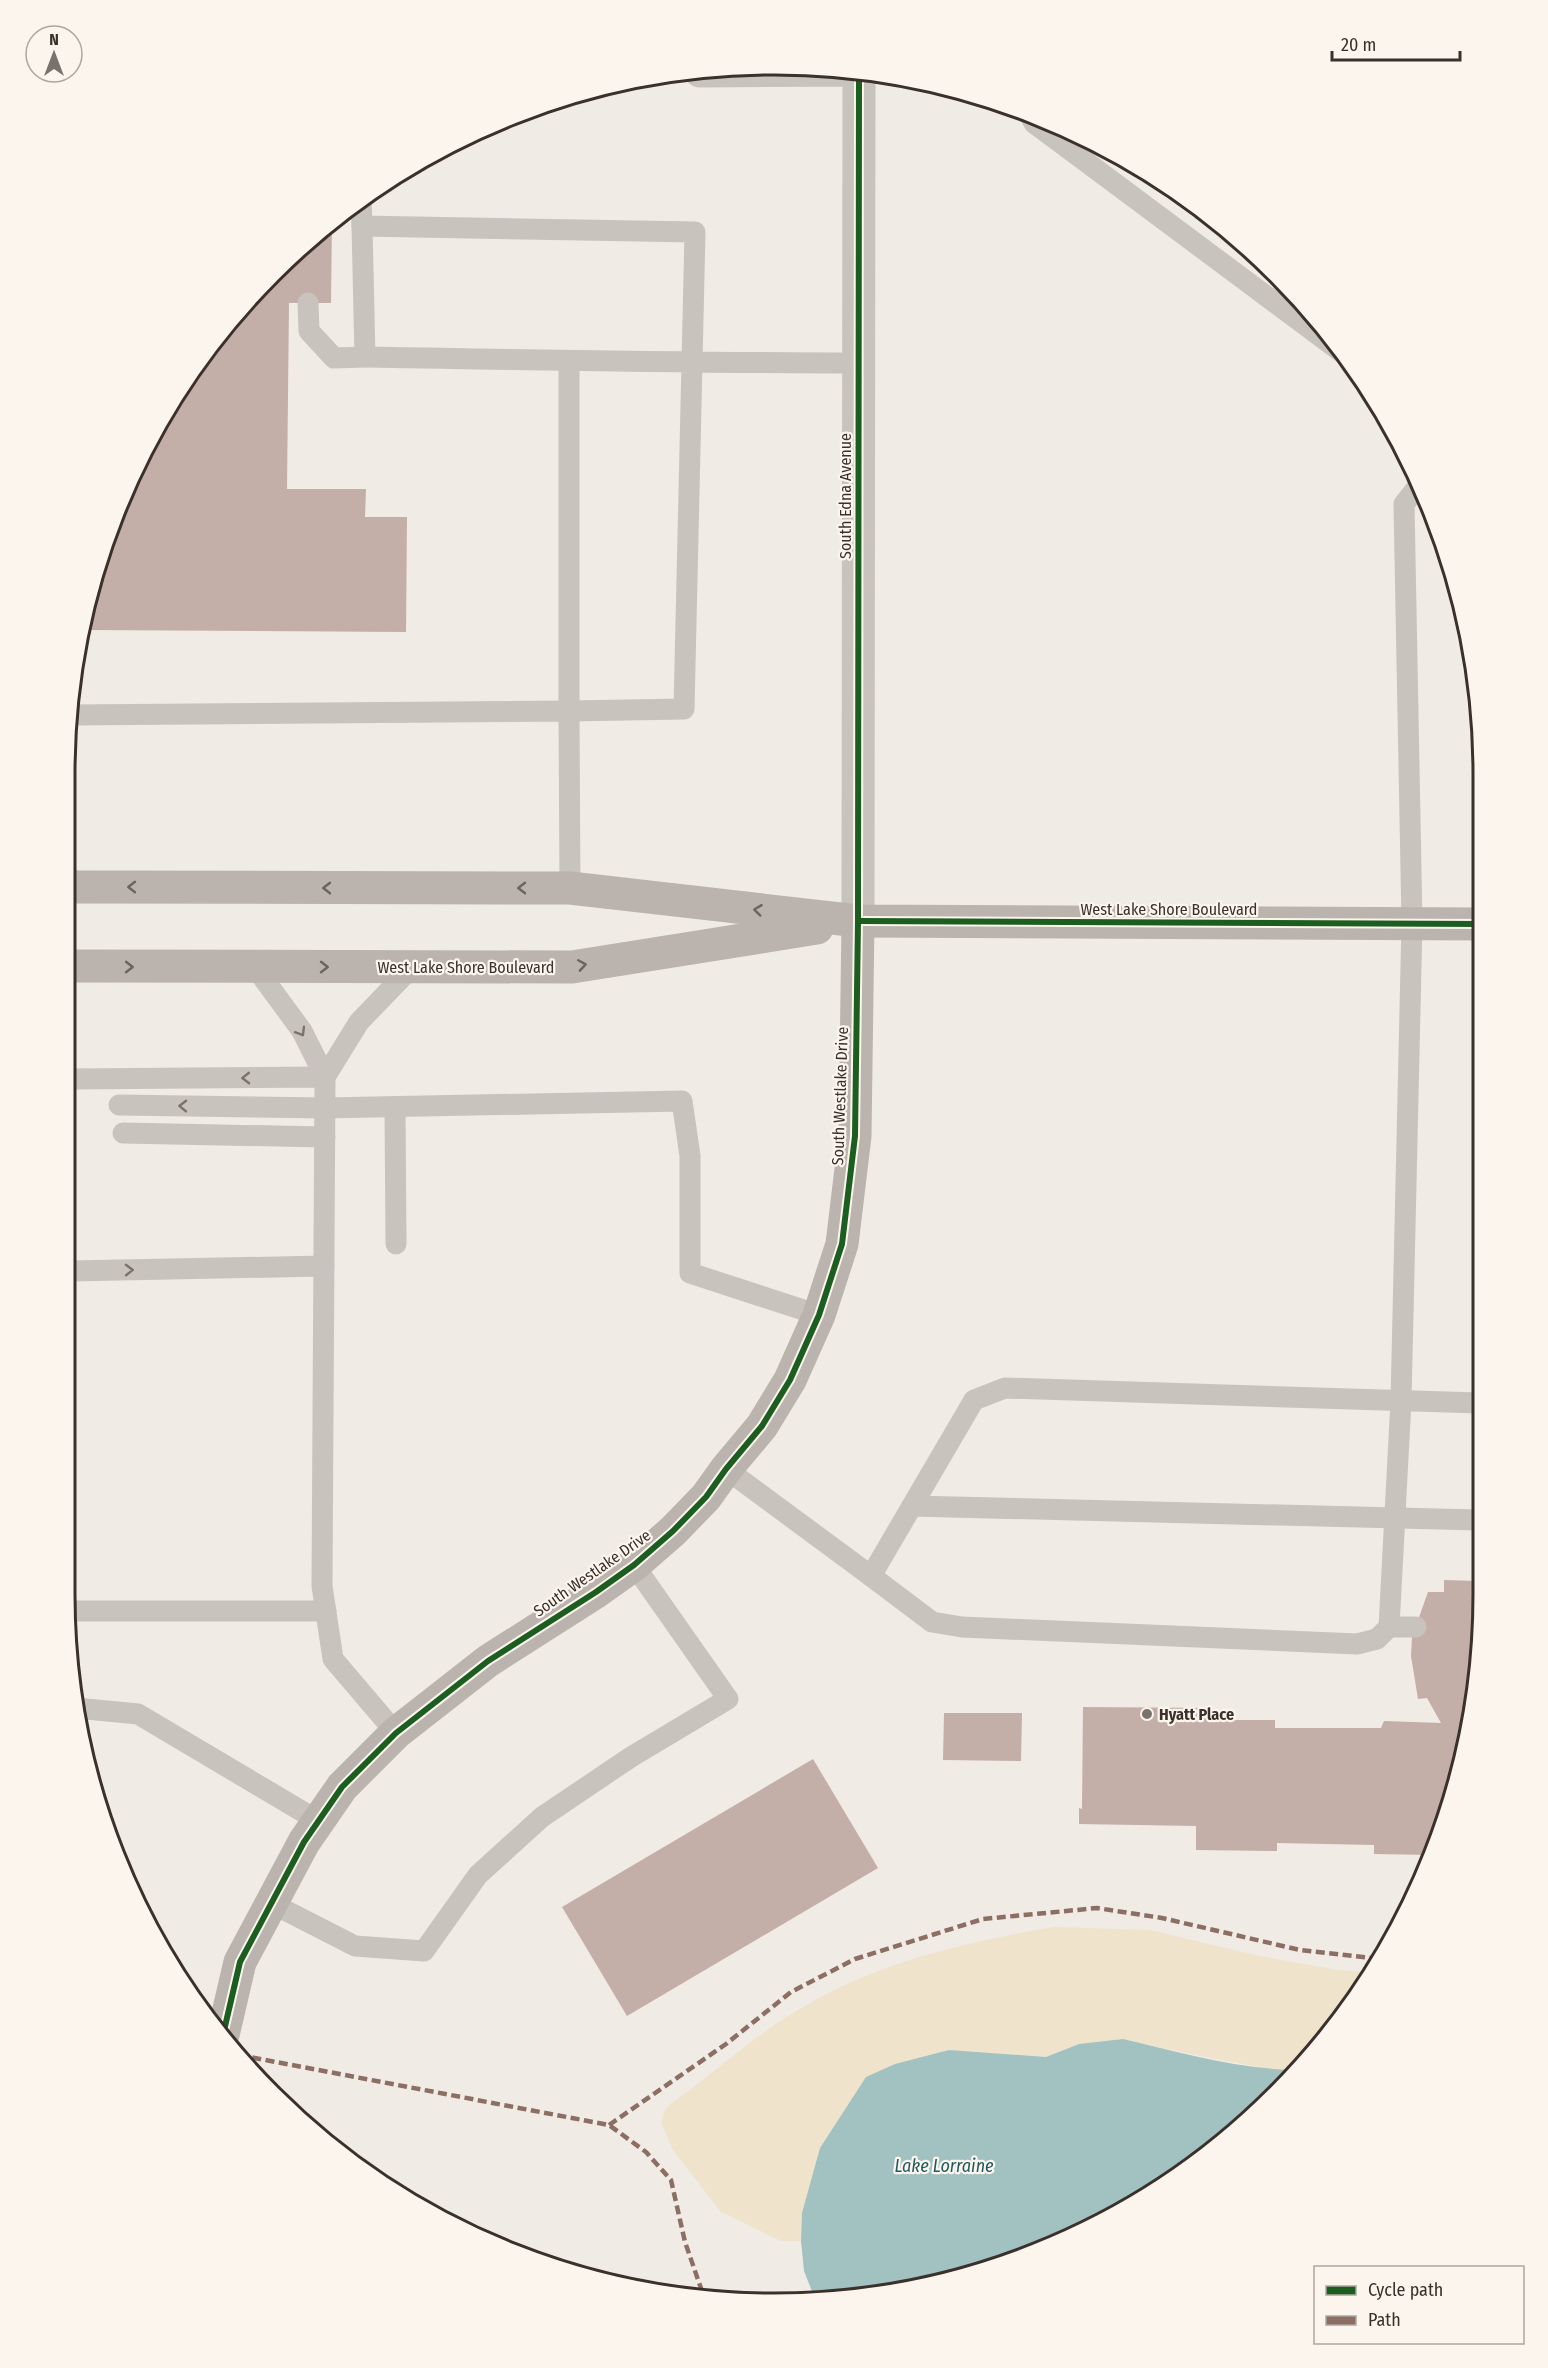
<svg xmlns="http://www.w3.org/2000/svg" width="1548" height="2368" viewBox="0 0 1548 2368" font-family="'Fira Sans Condensed',sans-serif">
<rect width="100%" height="100%" fill="#f0ebe5"/>
<path fill="#efe3cc" d="M 1054,1927 L 1150,1930 L 1255,1955 L 1337,1970 L 1372,1972 L 1308,2062 L 1299,2070 L 1275,2070 L 1185,2053 L 1123,2039 L 1079,2044 L 1046,2057 L 949,2050 L 802,2213 L 801,2241 L 781,2241 L 720,2211 L 673,2150 L 661,2123 L 664,2112 L 670,2104 C 715,2073 755,2034 803,2007 C 881,1961 966,1942 1054,1927 Z"/>
<path fill="#a1c2c1" d="M 1123,2039 C 1179,2052 1240,2070 1299,2070 L 1168,2184 L 1087,2230 L 958,2279 L 866,2297 L 815,2299 L 804,2271 L 801,2241 L 802,2213 L 820,2148 L 866,2077 L 895,2064 L 949,2050 L 1046,2057 L 1079,2044 Z"/>
<g fill="#c3afa7">
<path d="M 1118,155 L 1128,159 L 1207,215 L 1205,217 Z"/>
<path d="M 332,221 L 331,303 L 289,303 L 287,489 L 366,489 L 365,517 L 407,517 L 406,632 L 83,630 L 102,546 L 138,461 L 240,306 Z"/>
<path d="M 1444,1580 L 1478,1581 L 1477,1686 L 1432,1855 L 1374,1854 L 1374,1845 L 1277,1843 L 1277,1851 L 1196,1850 L 1196,1826 L 1079,1824 L 1079,1808 L 1082,1809 L 1083,1707 L 1211,1708 L 1211,1720 L 1275,1720 L 1275,1728 L 1381,1728 L 1384,1721 L 1441,1723 L 1427,1698 L 1418,1699 L 1411,1656 L 1412,1637 L 1428,1592 L 1444,1592 Z"/>
<path d="M 944,1713 L 1022,1713 L 1021,1761 L 943,1760 Z"/>
<path d="M 813,1759 L 878,1868 L 627,2016 L 562,1907 Z"/>
<path d="M 94,1788 L 100,1788 L 99,1807 Z"/>
</g>
<g fill="none" stroke-linecap="round" stroke-linejoin="round">
<g stroke="#c9c3be" stroke-width="21">
<path d="M 1029,114 L 1034,123 L 1344,354"/>
<path d="M 361,199 L 362,226"/>
<path d="M 308,303 L 309,331 L 334,358 L 365,357"/>
<path d="M 569,361 L 569,711 L 684,709 L 695,232 L 362,226 L 365,357 C 530,360 694,363 859,363"/>
<path d="M 71,715 L 569,711 L 570,888"/>
<path d="M 255,967 L 302,1031 L 325,1077 L 359,1022 L 412,967"/>
<path d="M 71,1079 L 325,1077 L 322,1586 L 333,1659 L 396,1733"/>
<path d="M 119,1105 L 325,1108 L 682,1101 L 690,1156 L 690,1273 L 819,1315"/>
<path d="M 395,1107 L 396,1244"/>
<path d="M 123,1133 L 325,1137"/>
<path d="M 71,1271 L 324,1266"/>
<path d="M 726,1469 L 871,1576 L 974,1400 L 1005,1388 L 1479,1403"/>
<path d="M 912,1506 L 1478,1520"/>
<path d="M 871,1576 L 932,1622 L 962,1627 L 1357,1644 L 1377,1639 L 1389,1627 L 1401,1401 L 1412,923 L 1404,504 L 1419,485"/>
<path d="M 71,1611 L 326,1611"/>
<path d="M 1389,1627 L 1416,1627"/>
<path d="M 76,1708 L 138,1714 L 320,1822"/>
<path d="M 271,1903 L 355,1946 L 424,1951 L 478,1875 L 542,1817 L 631,1757 L 728,1699 L 634,1565"/>
</g>
<path stroke="#c9c3be" stroke-width="33" d="M 700,71 L 859,70 L 858,921"/>
<g stroke="#bab3ae" stroke-width="33">
<path d="M 71,887 L 570,888 L 858,921 L 1481,924"/>
<path d="M 71,966 L 572,967 L 817,928"/>
<path d="M 223,2035 L 240,1962 L 304,1842 L 342,1787 L 396,1733 L 488,1661 L 596,1592 L 634,1565 L 673,1531 L 706,1497 L 726,1469 L 762,1426 L 790,1380 L 819,1315 L 842,1244 L 855,1136 L 858,921"/>
</g>
<g stroke="#8d6e63" stroke-width="4.5" stroke-dasharray="9 4.5" stroke-linecap="butt">
<path d="M 239,2055 L 609,2125 L 646,2152 L 671,2180 L 685,2242 L 704,2297"/>
<path d="M 609,2125 L 726,2044 L 791,1992 L 855,1959 L 983,1919 L 1097,1908 L 1162,1918 L 1300,1950 L 1381,1959"/>
</g>
<defs>
<g id="cycleway">
<path d="M 858,921 L 1481,924"/>
<path d="M 223,2035 L 240,1962 L 304,1842 L 342,1787 L 396,1733 L 488,1661 L 596,1592 L 634,1565 L 673,1531 L 706,1497 L 726,1469 L 762,1426 L 790,1380 L 819,1315 L 842,1244 L 855,1136 L 858,921 L 859,70 L 700,71"/>
</g>
</defs>
<use href="#cycleway" stroke="#fbf5ee" stroke-width="10"/>
<use href="#cycleway" stroke="#1b5e20" stroke-width="6"/>
</g>
<defs><path id="oneway-chevron" d="M-2-3.5L2.5 0L-2 3.5" fill="none" stroke-width="1.6" stroke-linecap="round" stroke-linejoin="round" transform="scale(1.5)"/></defs>
<g stroke="#6e645f">
<use href="#oneway-chevron" transform="translate(132 887) rotate(-180)"/>
<use href="#oneway-chevron" transform="translate(327 888) rotate(-180)"/>
<use href="#oneway-chevron" transform="translate(522 888) rotate(-180)"/>
<use href="#oneway-chevron" transform="translate(758 910) rotate(-173)"/>
<use href="#oneway-chevron" transform="translate(582 965) rotate(-9)"/>
<use href="#oneway-chevron" transform="translate(129 967)"/>
<use href="#oneway-chevron" transform="translate(324 967)"/>
</g>
<g stroke="#7b726d">
<use href="#oneway-chevron" transform="translate(301 1032) rotate(59)"/>
<use href="#oneway-chevron" transform="translate(246 1078) rotate(179)"/>
<use href="#oneway-chevron" transform="translate(183 1106) rotate(-179)"/>
<use href="#oneway-chevron" transform="translate(129 1270) rotate(-1)"/>
</g>
<circle fill="#7a716c" stroke="#fbf5ee" stroke-width="2" cx="1147" cy="1714" r="6"/>
<g text-anchor="middle" dominant-baseline="central" stroke-width="4.5" stroke-linejoin="round" paint-order="stroke">
<g font-size="16" fill="#3b302b" stroke="#fbf5ee">
<text transform="translate(845 496) rotate(-90)">South Edna Avenue</text>
<text x="1169" y="909">West Lake Shore Boulevard</text>
<text x="466" y="967">West Lake Shore Boulevard</text>
<text transform="translate(840 1096) rotate(-88)">South Westlake Drive</text>
<text transform="translate(592 1573) rotate(-35)">South Westlake Drive</text>
</g>
<g font-size="16" font-weight="bold" fill="#3b302b" stroke="#fbf5ee" text-anchor="start">
<text x="1159" y="1714">Hyatt Place</text>
</g>
<g font-size="18" font-style="italic" fill="#1f5a5e" stroke="#fbf5ee">
<text x="944" y="2166">Lake Lorraine</text>
</g>
</g>
<path d="M0 0H1548V2368H0ZM774 75H774A699 699 0 0 1 1473 774V1594A699 699 0 0 1 774 2293H774A699 699 0 0 1 75 1594V774A699 699 0 0 1 774 75Z" fill="#fbf5ee" fill-rule="evenodd"/>
<path fill="none" stroke="#3b302b" stroke-width="3" d="M774 75H774A699 699 0 0 1 1473 774V1594A699 699 0 0 1 774 2293H774A699 699 0 0 1 75 1594V774A699 699 0 0 1 774 75Z"/>
<rect x="1314" y="2266" width="210" height="78" fill="#fbf5ee" stroke="#aea6a0" stroke-width="1.5"/>
<rect x="1326" y="2286" width="30" height="9" fill="#1b5e20" stroke="#aea6a0" stroke-width="1.5"/>
<text x="1368" y="2296" font-size="18" fill="#3b302b">Cycle path</text>
<rect x="1326" y="2316" width="30" height="9" fill="#8d6e63" stroke="#aea6a0" stroke-width="1.5"/>
<text x="1368" y="2326" font-size="18" fill="#3b302b">Path</text>
<g transform="translate(54 54)"><circle r="28" fill="#fbf5ee" stroke="#aea6a0" stroke-width="1.5"/>
<path d="M0-4.5L10 22L0 15L-10 22Z" fill="#7a716c"/>
<text y="-9" font-size="16" font-weight="bold" text-anchor="middle" fill="#3b302b">N</text>
</g>
<path d="M1332 51v9h128v-9" fill="none" stroke="#3b302b" stroke-width="3"/>
<text x="1341" y="51" font-size="18" fill="#3b302b" stroke="#fbf5ee" stroke-width="4.5" paint-order="stroke">20 m</text>
</svg>
